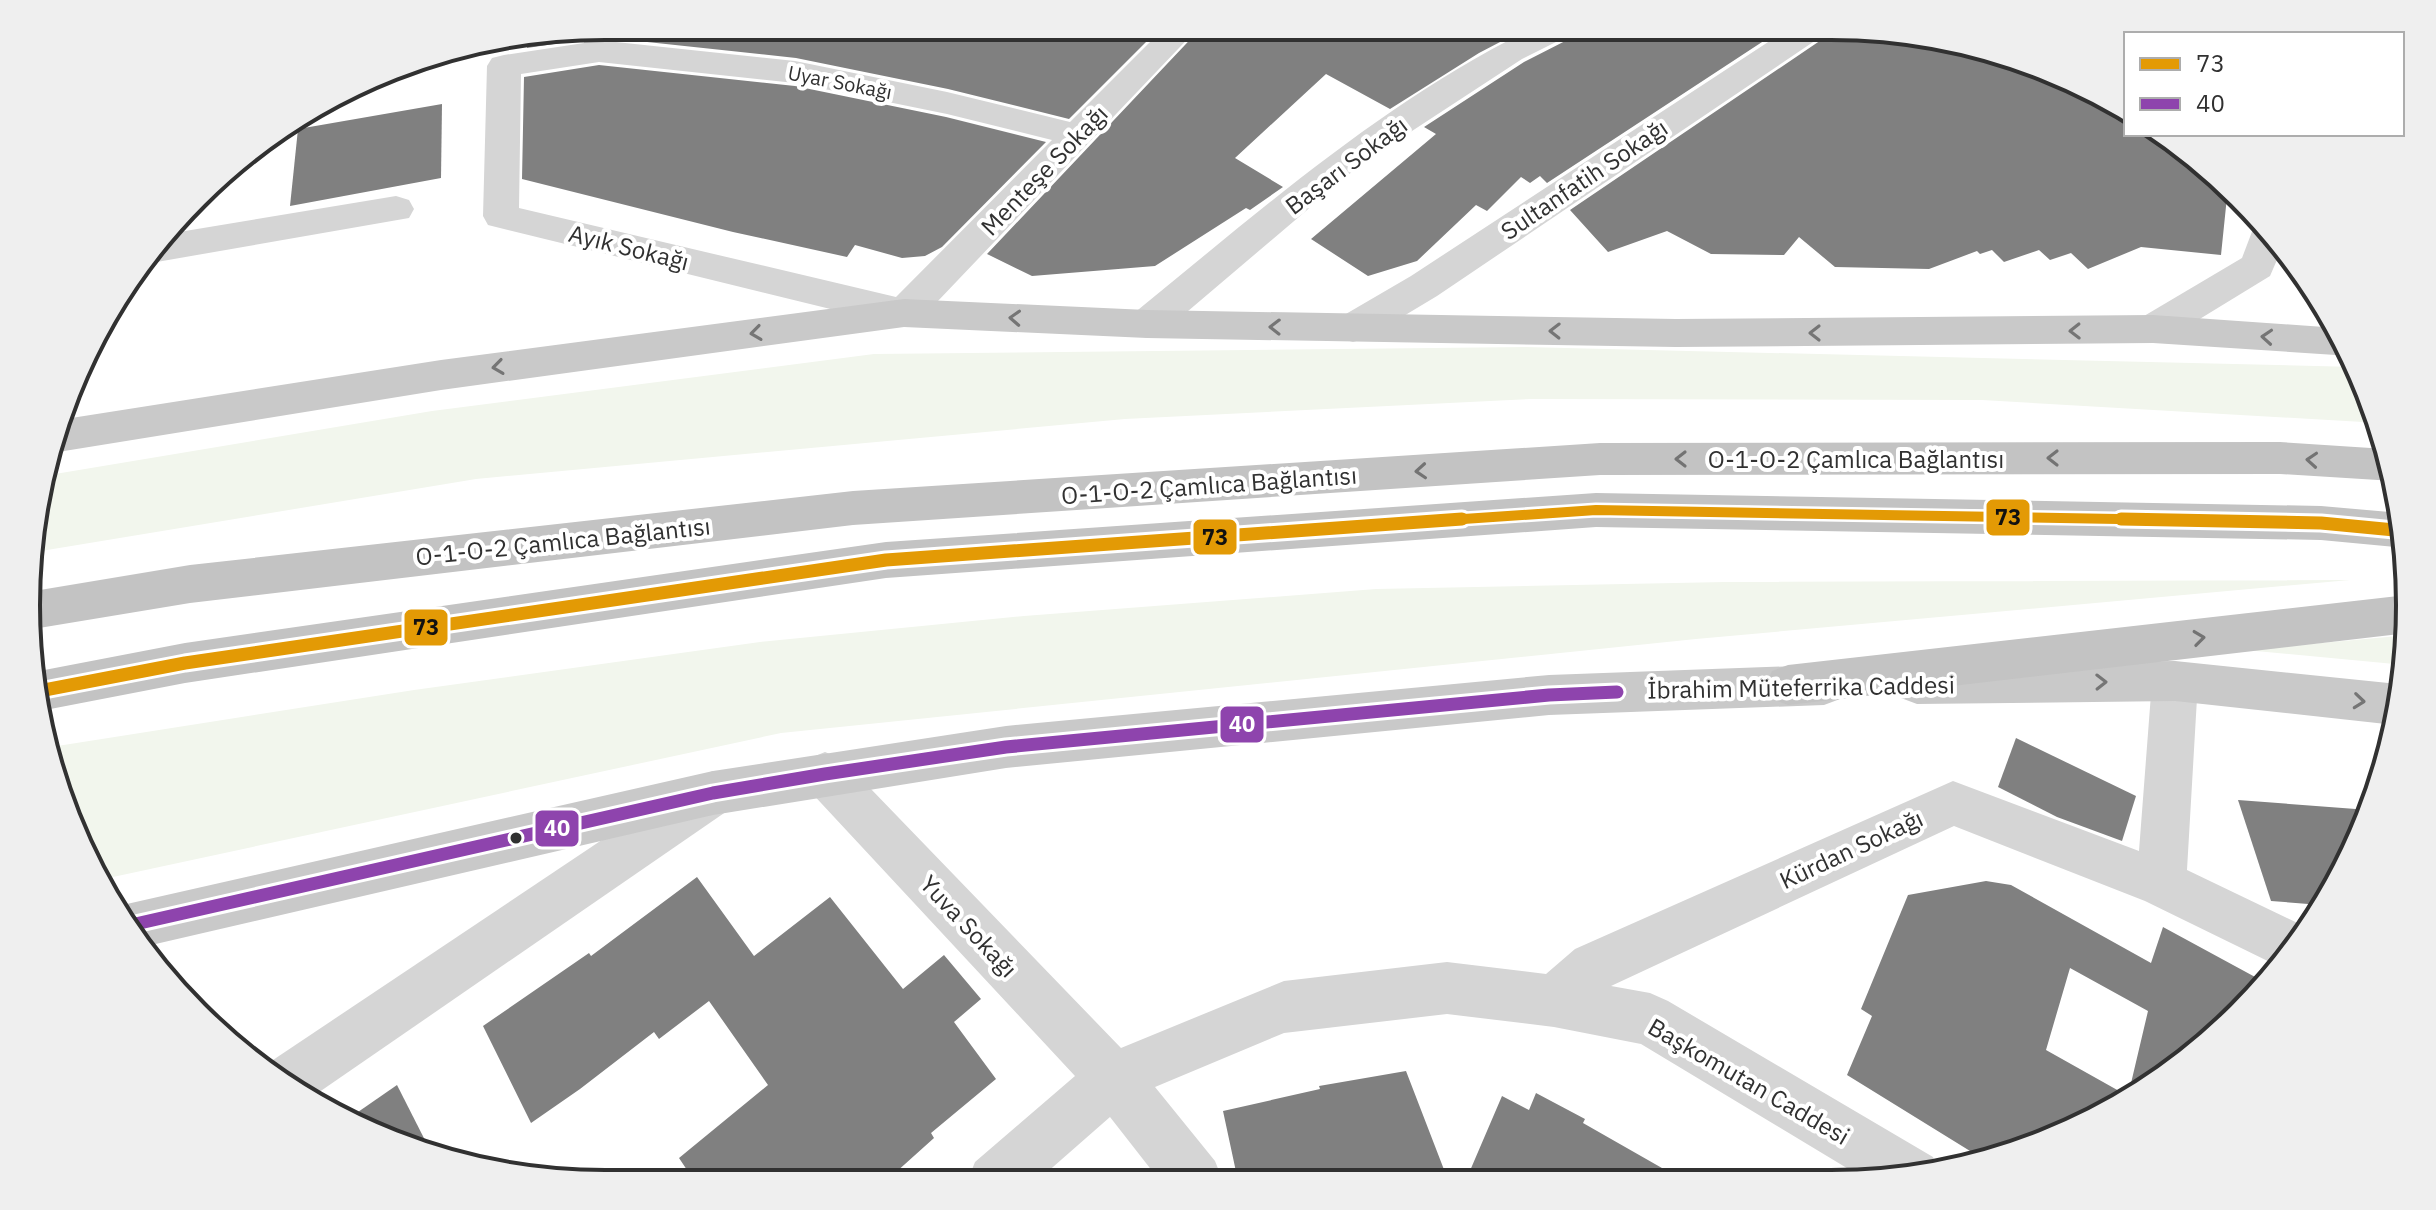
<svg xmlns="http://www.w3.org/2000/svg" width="2436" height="1210" viewBox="0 0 2436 1210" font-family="'IBM Plex Sans',sans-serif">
<rect width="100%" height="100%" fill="#fff"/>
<g fill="#f2f6ed">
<path d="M 1525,347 L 2356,367 L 2380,423 L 1982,400 L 1530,399 L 1125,419 L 476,479 L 35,552 L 37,492 L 43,476 L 432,411 L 874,354 Z"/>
<path d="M 2350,580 L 1696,639 L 781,733 L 99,880 L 86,861 L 51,747 L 414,690 L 760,642 L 1024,616 L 1376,589 L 1725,582 Z"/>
<path d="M 2409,635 L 2405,665 L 2245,650 Z"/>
</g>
<g fill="#808080" fill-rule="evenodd">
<path d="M 621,26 L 991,26 L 1048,40 L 1058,26 L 1161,27 L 1069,119 L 948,89 L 796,58 L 619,39 Z"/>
<path d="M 1202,27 L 1529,27 L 1479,53 L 1390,109 L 1326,74 L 1235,158 L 1283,187 L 1250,210 L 1246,208 L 1155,266 L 1032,276 L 987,254 Z"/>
<path d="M 1580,27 L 1785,27 L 1547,183 L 1540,176 L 1530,183 L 1521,177 L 1487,211 L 1476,205 L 1417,261 L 1368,276 L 1311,239 L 1436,134 L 1424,127 L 1524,62 L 1573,37 Z"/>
<path d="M 1833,27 L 1868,27 L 1980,46 L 2087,86 L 2126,110 L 2126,134 L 2165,134 L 2183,145 L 2228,187 L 2221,255 L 2141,247 L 2088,269 L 2071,253 L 2050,260 L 2039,250 L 2004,262 L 1992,250 L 1980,254 L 1977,251 L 1929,269 L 1835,267 L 1799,237 L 1784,255 L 1711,254 L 1667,231 L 1608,252 L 1570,210 L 1827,36 Z"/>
<path d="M 582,30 L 581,40 L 527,48 L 528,39 Z"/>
<path d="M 599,65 L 795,86 L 946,117 L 1046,142 L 942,247 L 925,256 L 902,258 L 855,245 L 847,257 L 733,232 L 522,179 L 524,77 Z"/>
<path d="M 442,104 L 441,178 L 290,206 L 298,129 Z"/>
<path d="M 2016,738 L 2136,796 L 2122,841 L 2057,817 L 1998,787 Z"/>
<path d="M 2238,800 L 2369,810 L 2350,861 L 2321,905 L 2271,901 Z"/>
<path d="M 697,877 L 754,956 L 830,897 L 903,989 L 944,955 L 981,999 L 954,1022 L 996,1079 L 931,1133 L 934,1138 L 885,1182 L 695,1182 L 679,1158 L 768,1085 L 709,1001 L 659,1039 L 654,1032 L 580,1089 L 531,1123 L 483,1026 L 589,953 L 591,956 Z"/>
<path d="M 1986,881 L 2011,885 L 2151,963 L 2163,927 L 2268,984 L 2183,1065 L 2052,1140 L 1983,1159 L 1847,1075 L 1872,1016 L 1861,1009 L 1908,895 ZM 2070,968 L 2148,1011 L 2128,1096 L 2046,1050 Z"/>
<path d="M 1406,1071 L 1448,1180 L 1238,1181 L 1223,1111 L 1320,1089 L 1319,1086 Z"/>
<path d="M 397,1085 L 433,1156 L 345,1121 Z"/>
<path d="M 1536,1093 L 1585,1119 L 1583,1123 L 1683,1180 L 1466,1180 L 1502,1096 L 1529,1110 Z"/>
</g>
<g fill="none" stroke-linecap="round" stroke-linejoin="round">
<g fill="#d5d5d5" fill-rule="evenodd">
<path d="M 605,26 L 618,26 L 616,42 L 795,61 L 947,92 L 1070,122 L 1165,27 L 1199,27 L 917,323 L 904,327 L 488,225 L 483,216 L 487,66 L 492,58 L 504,55 L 584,43 L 585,29 ZM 599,62 L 795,83 L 947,114 L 1052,140 L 896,297 L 519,208 L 521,74 Z"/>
<path d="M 1535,27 L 1577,27 L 1572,34 L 1522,59 L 1360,165 L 1161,334 L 1147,338 L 1133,334 L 1128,324 L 1133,314 C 1261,210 1386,99 1535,27 Z"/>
<path d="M 1791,27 L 1830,27 L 1825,34 L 1437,296 L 1367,338 L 1353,342 L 1339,338 L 1334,328 L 1339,318 L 1411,276 Z"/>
<path d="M 396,196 L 409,200 L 414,209 L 409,218 L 151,263 L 143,261 L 161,235 Z"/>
<path d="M 2262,219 L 2283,246 L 2270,276 L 2167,339 L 2153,343 L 2139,339 L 2134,329 L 2139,319 L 2242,258 L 2253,229 Z"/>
<path d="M 2175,661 L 2191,667 L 2198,681 L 2187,870 L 2306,927 L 2280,967 L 2145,901 L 1954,826 L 1611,986 L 1650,993 L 1668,1001 L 1933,1157 L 1938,1171 L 1907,1179 L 1865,1179 L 1641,1044 L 1554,1027 L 1447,1014 L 1284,1033 L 1155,1087 L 1215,1161 L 1223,1181 L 1160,1181 L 1110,1117 L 1037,1181 L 967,1182 L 975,1162 L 1075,1076 L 808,789 L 801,774 L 808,759 L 825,752 L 842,759 L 1121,1048 L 1284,981 L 1447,962 L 1546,974 L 1575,949 L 1953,781 L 2139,851 L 2152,681 L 2159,667 Z"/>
<path d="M 713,771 L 730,777 L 737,793 L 730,809 L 312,1097 L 268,1066 L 270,1062 L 696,777 Z"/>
</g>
<g fill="#c9c9c9" fill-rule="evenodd">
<path d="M 904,299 L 1147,310 L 1676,319 L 2153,315 L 2338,328 L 2351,356 L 2153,343 L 1676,347 L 1147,338 L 904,327 L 441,390 L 58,452 L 53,450 L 65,419 L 441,360 Z"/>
<path d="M 2175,661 L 2398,684 L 2402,686 L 2395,725 L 2175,701 L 1917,704 L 1901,698 L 1894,684 L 1901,670 L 1917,664 Z"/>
<path d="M 1824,665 L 1840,671 L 1847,685 L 1840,699 L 1824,705 L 1549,715 L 1006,768 L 713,815 L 147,946 L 118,906 L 713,771 L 1006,726 L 1549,675 Z"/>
</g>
<g fill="#c3c3c3" fill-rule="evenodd">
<path d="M 2280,442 L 2386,449 L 2394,481 L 2280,474 L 1600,475 L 853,525 L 190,603 L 33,629 L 34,591 L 190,565 L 853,491 L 1600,443 Z"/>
<path d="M 1596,493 L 2321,506 L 2401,513 L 2406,548 L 2321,540 L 1596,527 L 886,578 L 185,683 L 40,711 L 31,680 L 34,672 L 185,643 L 886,542 Z"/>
<path d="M 2407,595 L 2408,633 L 1788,705 L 1772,699 L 1765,685 L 1772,671 L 1788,665 Z"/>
</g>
<defs>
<path id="bus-1-far1" d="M 1434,521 L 1596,510 L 2232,521"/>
<g id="bus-1">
<path d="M 2121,519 L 2321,523 L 2405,531"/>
<path d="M 34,692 L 185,663 L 886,560 L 1462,519"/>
</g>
<path id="bus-2" d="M 131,925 L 713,793 L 825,774 L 1006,747 L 1549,695 L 1617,692"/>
</defs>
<use href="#bus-1-far1" stroke="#fff" stroke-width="15"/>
<use href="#bus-1" stroke="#fff" stroke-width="19"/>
<use href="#bus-2" stroke="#fff" stroke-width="19"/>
<use href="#bus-1-far1" stroke="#e39a05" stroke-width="10"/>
<use href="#bus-1" stroke="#e39a05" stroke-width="13"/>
<use href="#bus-2" stroke="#8e44ad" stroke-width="13"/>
</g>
<defs><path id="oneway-chevron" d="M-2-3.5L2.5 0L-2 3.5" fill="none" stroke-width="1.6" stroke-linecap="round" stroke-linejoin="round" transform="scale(2)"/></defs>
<g stroke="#757575">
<use href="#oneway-chevron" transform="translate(1015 318) rotate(-177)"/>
<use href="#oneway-chevron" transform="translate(1275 327) rotate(-179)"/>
<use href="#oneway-chevron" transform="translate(1555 331) rotate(-179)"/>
<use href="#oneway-chevron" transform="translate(2075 331) rotate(179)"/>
<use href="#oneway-chevron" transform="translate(756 333) rotate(172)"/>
<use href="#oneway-chevron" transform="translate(1815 333) rotate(180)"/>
<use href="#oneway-chevron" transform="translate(2267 337) rotate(-176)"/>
<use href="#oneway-chevron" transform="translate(498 367) rotate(172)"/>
<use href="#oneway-chevron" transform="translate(2101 682) rotate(-1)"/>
<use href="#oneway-chevron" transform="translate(2359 701) rotate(6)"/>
</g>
<g stroke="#737373">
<use href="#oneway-chevron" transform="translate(2053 458) rotate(180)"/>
<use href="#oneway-chevron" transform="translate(1681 459) rotate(180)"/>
<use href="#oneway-chevron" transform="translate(2312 460) rotate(-176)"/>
<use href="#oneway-chevron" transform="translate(1421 471) rotate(176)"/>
<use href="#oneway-chevron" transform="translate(2199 638) rotate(-7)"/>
</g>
<circle fill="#313131" stroke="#fff" stroke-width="3" cx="516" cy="838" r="7"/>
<g text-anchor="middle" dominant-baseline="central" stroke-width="8" stroke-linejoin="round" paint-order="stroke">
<g font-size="20" fill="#313131" stroke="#fff">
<text transform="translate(840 82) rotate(11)">Uyar Sokağı</text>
</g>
<g font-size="24" fill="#313131" stroke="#fff">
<text transform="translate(1346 165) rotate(-37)">Başarı Sokağı</text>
<text transform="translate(1044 170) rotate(-46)">Menteşe Sokağı</text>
<text transform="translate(1584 179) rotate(-34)">Sultanfatih Sokağı</text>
<text transform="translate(629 247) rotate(14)">Ayık Sokağı</text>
<text x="1856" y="459">O-1-O-2 Çamlıca Bağlantısı</text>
<text transform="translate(1209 485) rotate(-4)">O-1-O-2 Çamlıca Bağlantısı</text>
<text transform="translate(563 541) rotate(-6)">O-1-O-2 Çamlıca Bağlantısı</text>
<text transform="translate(1801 687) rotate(-1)">İbrahim Müteferrika Caddesi</text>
<text transform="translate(1851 849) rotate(-25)">Kürdan Sokağı</text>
<text transform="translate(969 926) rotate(47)">Yuva Sokağı</text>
<text transform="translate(1749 1081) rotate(30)">Başkomutan Caddesi</text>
</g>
</g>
<path d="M0 0H2436V1210H0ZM605 40H1831A565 565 0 0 1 2396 605V605A565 565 0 0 1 1831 1170H605A565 565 0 0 1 40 605V605A565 565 0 0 1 605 40Z" fill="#efefef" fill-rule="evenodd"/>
<path fill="none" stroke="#313131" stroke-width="4" d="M605 40H1831A565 565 0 0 1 2396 605V605A565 565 0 0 1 1831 1170H605A565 565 0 0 1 40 605V605A565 565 0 0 1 605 40Z"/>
<g stroke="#fff" stroke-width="3">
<rect x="1985" y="498" width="46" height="39" rx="8" fill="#e39a05"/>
<rect x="1192" y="518" width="46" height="38" rx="8" fill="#e39a05"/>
<rect x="403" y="608" width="46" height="39" rx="8" fill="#e39a05"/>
<rect x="1219" y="705" width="46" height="39" rx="8" fill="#8e44ad"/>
<rect x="534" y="809" width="46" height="39" rx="8" fill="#8e44ad"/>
</g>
<g font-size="22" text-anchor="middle" font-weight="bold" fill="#fff">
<text x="1242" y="732">40</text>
<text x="557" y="836">40</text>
</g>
<g font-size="22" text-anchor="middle" font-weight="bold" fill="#111">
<text x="2008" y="525">73</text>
<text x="1215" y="545">73</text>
<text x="426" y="635">73</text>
</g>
<rect x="2124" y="32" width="280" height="104" fill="#ffffff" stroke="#adadad" stroke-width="2"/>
<rect x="2140" y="58" width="40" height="12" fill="#e39a05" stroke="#adadad" stroke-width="2"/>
<text x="2196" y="72" font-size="24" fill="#313131">73</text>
<rect x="2140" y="98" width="40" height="12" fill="#8e44ad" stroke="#adadad" stroke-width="2"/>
<text x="2196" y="112" font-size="24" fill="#313131">40</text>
</svg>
